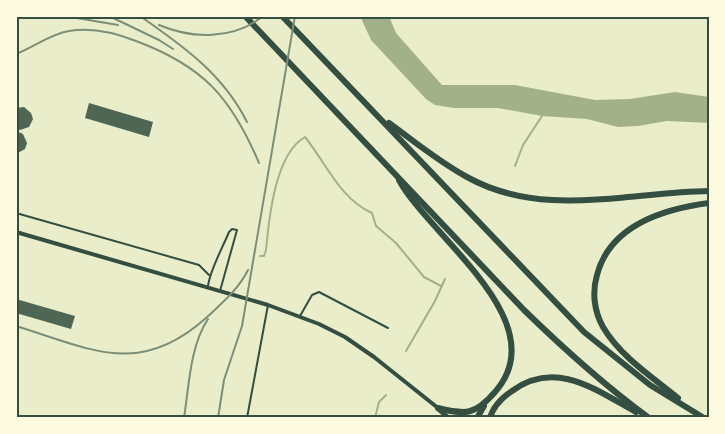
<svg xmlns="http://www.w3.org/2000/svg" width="725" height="434" viewBox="0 0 725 434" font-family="'PT Serif',serif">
<rect width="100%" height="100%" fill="#e9edc9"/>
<path fill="#a3b18a" d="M 360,16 L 389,16 L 396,33 L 442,85 L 515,85 L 595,100 L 630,99 L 675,92 L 709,97 L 709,123 L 667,121 L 638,126 L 618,127 L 587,119 L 542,116 L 498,108 L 454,108 L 435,105 L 426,99 L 371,40 Z"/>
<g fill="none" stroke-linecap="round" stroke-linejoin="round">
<g stroke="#a3b18a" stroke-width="2">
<path d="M 515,166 L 523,145 L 542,116"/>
<path d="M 260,256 L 264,256 L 266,250 C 269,218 275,154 305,137 C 326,163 340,199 372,213 L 376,226 L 396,243 L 424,277 L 441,286"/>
<path d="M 406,351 L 435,301 L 445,279"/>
<path d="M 375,418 L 379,402 L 386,395"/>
</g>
</g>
<g fill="#4f6655">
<path d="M 89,103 L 153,122 L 149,137 L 85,118 Z"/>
<path d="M 24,107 L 31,113 L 33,119 L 29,127 L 20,130 L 16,128 L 16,108 Z"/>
<path d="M 16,131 L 23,134 L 27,143 L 25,149 L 16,154 Z"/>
<path d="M 16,299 L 75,316 L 71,329 L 16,313 Z"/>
</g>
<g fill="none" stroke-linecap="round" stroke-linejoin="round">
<g stroke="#344e41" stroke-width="2">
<path d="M 16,213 L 199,265 L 209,275"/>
<path d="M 208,286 C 210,270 222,249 229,232 L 232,229 L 237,230 L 220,291"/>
<path d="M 300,316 L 312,295 L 319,292 L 388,328"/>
<path d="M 247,418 L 268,305"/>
</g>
<path stroke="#344e41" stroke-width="4" d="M 16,232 L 268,305 L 319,324 L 345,337 L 374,357 L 438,408"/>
<path stroke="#344e41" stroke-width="4.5" d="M 438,409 L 449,418"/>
<g stroke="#344e41" stroke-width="6">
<path d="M 245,16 L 524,310 C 564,349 604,385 649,418"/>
<path d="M 282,16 L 584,332 L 650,385 L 704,418"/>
<path d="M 389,123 C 415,142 439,162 467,177 C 542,219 628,192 709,191"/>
<path d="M 399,180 C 429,236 557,322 495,392 C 475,415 466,415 438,408"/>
<path d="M 678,398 C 652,377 620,356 603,327 C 594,311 592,292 597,275 C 610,225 663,209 709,203"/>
<path d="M 477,418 L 484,406"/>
<path d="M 490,418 C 493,407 503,397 512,391 C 556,359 596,390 636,412"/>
</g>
<g stroke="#7c8e77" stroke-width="2">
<path d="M 65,16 L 118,25"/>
<path d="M 109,16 L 159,40 L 173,49"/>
<path d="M 140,16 C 183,46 223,74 247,122"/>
<path d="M 159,25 C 192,39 234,40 263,16"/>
<path d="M 16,54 C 34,47 50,34 69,31 C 91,27 116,33 136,41 C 203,66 231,97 259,163"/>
<path d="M 16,326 C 91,349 139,378 206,318 C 222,303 238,290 248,270"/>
<path d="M 184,418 C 189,386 190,346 208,319"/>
<path d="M 218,418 L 224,380 L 242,326 L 295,16"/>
</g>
</g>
<rect width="725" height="434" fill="none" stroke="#fefae0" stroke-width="35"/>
<rect x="18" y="18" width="690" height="398" fill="none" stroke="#344e41" stroke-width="2"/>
</svg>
